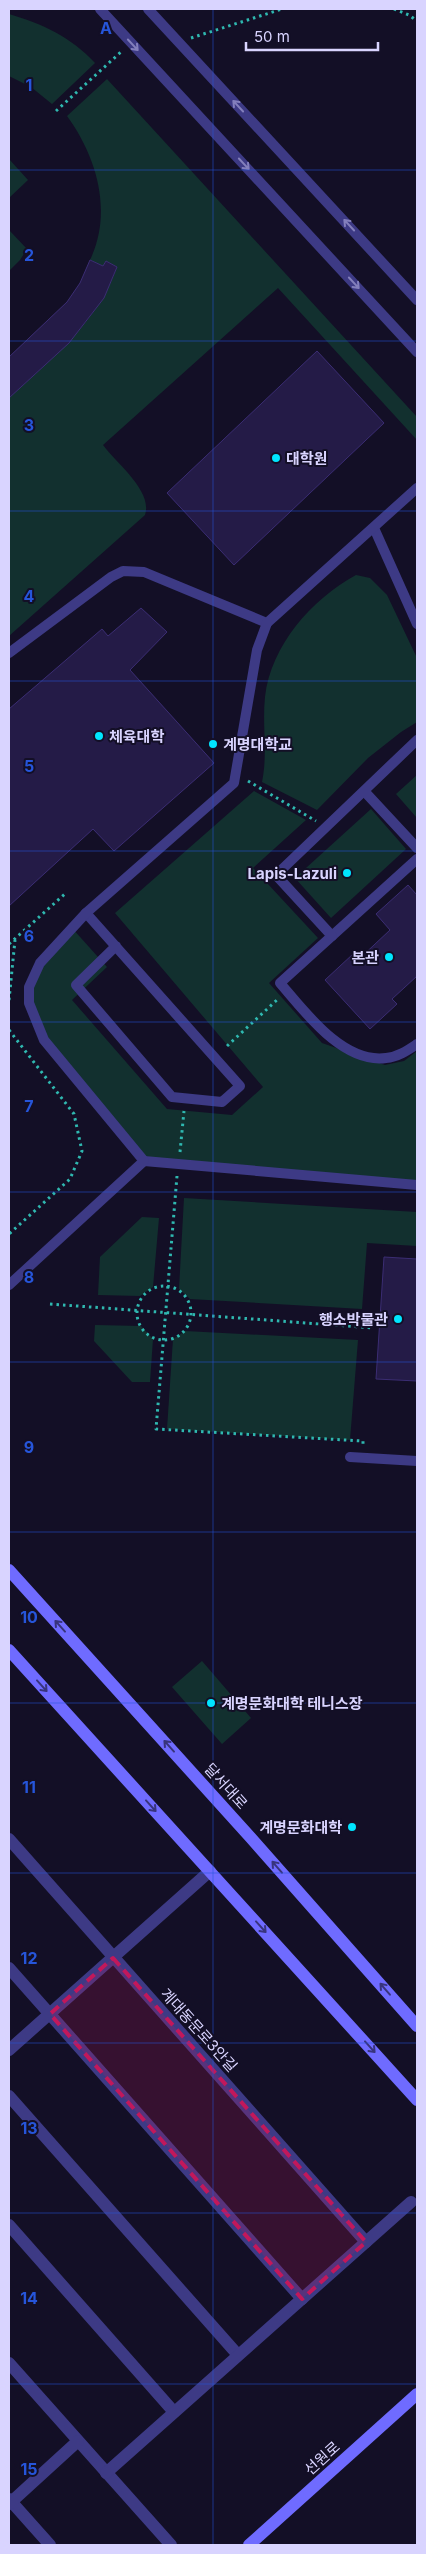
<svg xmlns="http://www.w3.org/2000/svg" width="426" height="2554" viewBox="0 0 426 2554" font-family="Inter,'Noto Sans KR',sans-serif">
<rect width="100%" height="100%" fill="#130f26"/>
<g fill="#12302f">
<path d="M 9,14 C 43,24 71,37 95,63 L 52,104 L 31,87 L 9,76 Z"/>
<path d="M 107,79 L 417,417 L 417,440 L 278,288 L 103,445 C 117,464 153,491 145,515 L 9,636 L 9,398 C 51,359 97,323 117,267 L 106,261 L 103,266 L 90,260 C 113,212 97,157 67,116 Z"/>
<path d="M 9,159 L 28,180 L 9,198 Z"/>
<path d="M 9,230 L 27,249 L 20,260 L 9,271 Z"/>
<path d="M 356,575 L 370,578 L 387,595 L 417,658 L 417,722 L 401,732 L 368,758 L 317,810 L 262,782 C 268,753 262,726 265,697 C 271,645 312,599 356,575 Z"/>
<path d="M 417,775 L 417,818 L 396,794 Z"/>
<path d="M 254,791 L 306,820 L 253,868 L 318,938 L 269,983 L 322,1043 L 385,1065 L 404,1061 L 417,1051 L 417,1185 L 144,1161 L 44,1040 L 29,1003 L 40,963 L 72,928 L 107,967 L 72,1000 L 167,1109 L 232,1115 L 263,1087 L 115,913 Z"/>
<path d="M 371,809 L 406,849 L 331,918 L 295,878 Z"/>
<path d="M 184,1198 L 417,1212 L 417,1246 L 367,1243 L 362,1309 L 190,1299 L 179,1289 Z"/>
<path d="M 142,1217 L 159,1218 L 153,1287 L 140,1296 L 98,1295 L 100,1257 Z"/>
<path d="M 95,1325 L 141,1326 L 153,1339 L 150,1382 L 132,1382 L 94,1341 Z"/>
<path d="M 185,1331 L 358,1340 L 350,1440 L 167,1429 L 173,1339 Z"/>
<path d="M 202,1661 L 251,1718 L 222,1744 L 172,1687 Z"/>
</g>
<g fill="#241b47" stroke="#3b2d73">
<path d="M 90,260 L 103,266 L 106,261 L 117,267 L 104,298 L 69,343 L 9,398 L 9,357 L 67,302 L 80,283 Z"/>
<path d="M 317,351 L 384,423 L 234,565 L 167,493 Z"/>
<path d="M 141,608 L 167,632 L 130,670 L 214,763 L 114,851 L 93,829 L 9,906 L 9,709 L 102,629 L 108,636 Z"/>
<path d="M 408,885 L 417,895 L 417,976 L 392,999 L 397,1004 L 370,1029 L 325,980 L 353,954 L 358,960 L 390,930 L 376,914 Z"/>
<path d="M 384,1257 L 417,1259 L 417,1381 L 376,1379 Z"/>
</g>
<g fill="none" stroke-linecap="round" stroke-linejoin="round">
<g stroke="#2fb8b0" stroke-width="3" stroke-dasharray="2.5 4" stroke-linecap="butt">
<path d="M 394,9 L 409,15 L 417,21"/>
<path d="M 191,38 L 282,9"/>
<path d="M 56,111 L 122,51"/>
<path d="M 248,781 L 316,821"/>
<path d="M 9,944 L 67,892"/>
<path d="M 9,1000 L 15,940"/>
<path d="M 9,1030 L 74,1114 L 82,1151 L 70,1179 L 9,1234"/>
<path d="M 227,1046 L 278,999"/>
<path d="M 180,1152 L 184,1111"/>
<path d="M 177,1176 L 156,1429 L 363,1441 L 363,1446"/>
<circle cx="164" cy="1313" r="27"/>
<path d="M 50,1304 L 374,1328"/>
</g>
<g stroke="#3d3a85" stroke-width="10">
<path d="M 100,9 L 417,352"/>
<path d="M 148,9 L 417,300"/>
<path d="M 374,528 L 417,624"/>
<path d="M 9,653 L 111,577 L 123,571 L 144,572 L 267,623"/>
<path d="M 365,792 L 417,848"/>
<path d="M 417,859 L 280,983 C 305,1012 343,1064 386,1058 C 398,1057 408,1050 417,1044"/>
<path d="M 86,913 L 240,1086 L 222,1102 L 172,1097 L 76,985 L 116,946"/>
<path d="M 332,936 L 276,875 L 417,740"/>
<path d="M 144,1161 L 417,1185"/>
<path d="M 9,1285 L 144,1161 L 44,1040 L 29,1003 L 29,987 L 40,963 L 86,913 L 234,783 L 257,650 L 267,623 L 417,488"/>
<path d="M 350,1457 L 417,1461"/>
</g>
<g stroke="#3d3a85" stroke-width="12">
<path d="M 9,1839 L 366,2242"/>
<path d="M 9,1968 L 302,2299"/>
<path d="M 9,2050 L 210,1871"/>
<path d="M 9,2096 L 238,2355"/>
<path d="M 9,2225 L 174,2412"/>
<path d="M 9,2363 L 171,2545"/>
<path d="M 106,2473 L 411,2202"/>
<path d="M 9,2499 L 50,2545"/>
<path d="M 9,2504 L 78,2441"/>
</g>
<g stroke="#6f6bff" stroke-width="12">
<path d="M 9,1570 L 251,1838 L 417,2026"/>
<path d="M 9,1650 L 417,2100"/>
<path d="M 249,2545 L 417,2394"/>
</g>
</g>
<defs><path id="oneway-shaft" d="M-6 0H5M1.5-3L5.5 0L1.5 3" fill="none" stroke-width="1.6" stroke-linecap="round" stroke-linejoin="round" transform="scale(1.25)"/></defs>
<g stroke="#837fbc">
<use href="#oneway-shaft" transform="translate(133 45) rotate(47)"/>
<use href="#oneway-shaft" transform="translate(238 106) rotate(-133)"/>
<use href="#oneway-shaft" transform="translate(244 164) rotate(47)"/>
<use href="#oneway-shaft" transform="translate(349 225) rotate(-133)"/>
<use href="#oneway-shaft" transform="translate(354 283) rotate(47)"/>
</g>
<g stroke="#38347d">
<use href="#oneway-shaft" transform="translate(60 1626) rotate(-132)"/>
<use href="#oneway-shaft" transform="translate(42 1686) rotate(48)"/>
<use href="#oneway-shaft" transform="translate(169 1746) rotate(-132)"/>
<use href="#oneway-shaft" transform="translate(151 1806) rotate(48)"/>
<use href="#oneway-shaft" transform="translate(277 1867) rotate(-131)"/>
<use href="#oneway-shaft" transform="translate(261 1927) rotate(48)"/>
<use href="#oneway-shaft" transform="translate(385 1989) rotate(-131)"/>
<use href="#oneway-shaft" transform="translate(370 2047) rotate(48)"/>
</g>
<path fill="#c2185b" fill-opacity="0.2" stroke="#c2185b" stroke-width="4" stroke-dasharray="10 6" stroke-linejoin="round" d="M 113,1958 L 366,2242 L 302,2299 L 50,2014 Z"/>
<path fill="none" stroke="#2655da" stroke-width="1" stroke-opacity="0.55" d="M 213,9 L 213,2545M 9,170 L 417,170M 9,341 L 417,341M 9,511 L 417,511M 9,681 L 417,681M 9,851 L 417,851M 9,1022 L 417,1022M 9,1192 L 417,1192M 9,1362 L 417,1362M 9,1532 L 417,1532M 9,1703 L 417,1703M 9,1873 L 417,1873M 9,2043 L 417,2043M 9,2213 L 417,2213M 9,2384 L 417,2384"/>
<g fill="#00e5ff" stroke="#130f26" stroke-width="2">
<circle cx="276" cy="458" r="5"/>
<circle cx="99" cy="736" r="5"/>
<circle cx="213" cy="744" r="5"/>
<circle cx="347" cy="873" r="5"/>
<circle cx="389" cy="957" r="5"/>
<circle cx="398" cy="1319" r="5"/>
<circle cx="211" cy="1703" r="5"/>
<circle cx="352" cy="1827" r="5"/>
</g>
<g text-anchor="middle" dominant-baseline="central" stroke-width="4" stroke-linejoin="round" paint-order="stroke">
<g font-size="15" font-weight="bold" fill="#d9d4ff" stroke="#130f26" text-anchor="start">
<text x="286" y="458">대학원</text>
<text x="109" y="736">체육대학</text>
<text x="223" y="744">계명대학교</text>
<text x="337" y="873" text-anchor="end">Lapis-Lazuli</text>
<text x="379" y="957" text-anchor="end">본관</text>
<text x="388" y="1319" text-anchor="end">행소박물관</text>
<text x="221" y="1703">계명문화대학 테니스장</text>
<text x="342" y="1827" text-anchor="end">계명문화대학</text>
</g>
<g font-size="15" fill="#d9d4ff" stroke="#130f26">
<text transform="translate(226 1786) rotate(48)">달서대로</text>
<text transform="translate(199 2030) rotate(48)">계대동문로3안길</text>
<text transform="translate(322 2458) rotate(-42)">선원로</text>
</g>
</g>
<g font-size="16" text-anchor="middle" font-weight="bold" fill="#2655da" stroke="#130f26" stroke-width="4" stroke-linejoin="round" paint-order="stroke">
<text x="106" y="34">A</text>
<text x="29" y="91">1</text>
<text x="29" y="261">2</text>
<text x="29" y="431">3</text>
<text x="29" y="602">4</text>
<text x="29" y="772">5</text>
<text x="29" y="942">6</text>
<text x="29" y="1112">7</text>
<text x="29" y="1283">8</text>
<text x="29" y="1453">9</text>
<text x="29" y="1623">10</text>
<text x="29" y="1793">11</text>
<text x="29" y="1964">12</text>
<text x="29" y="2134">13</text>
<text x="29" y="2304">14</text>
<text x="29" y="2475">15</text>
</g>
<rect width="426" height="2554" fill="none" stroke="#d9d4ff" stroke-width="20"/>
<path d="M246 42v8h132v-8" fill="none" stroke="#d9d4ff" stroke-width="2.5"/>
<text x="254" y="42" font-size="15" fill="#d9d4ff" stroke="#130f26" stroke-width="4" paint-order="stroke">50 m</text>
</svg>
